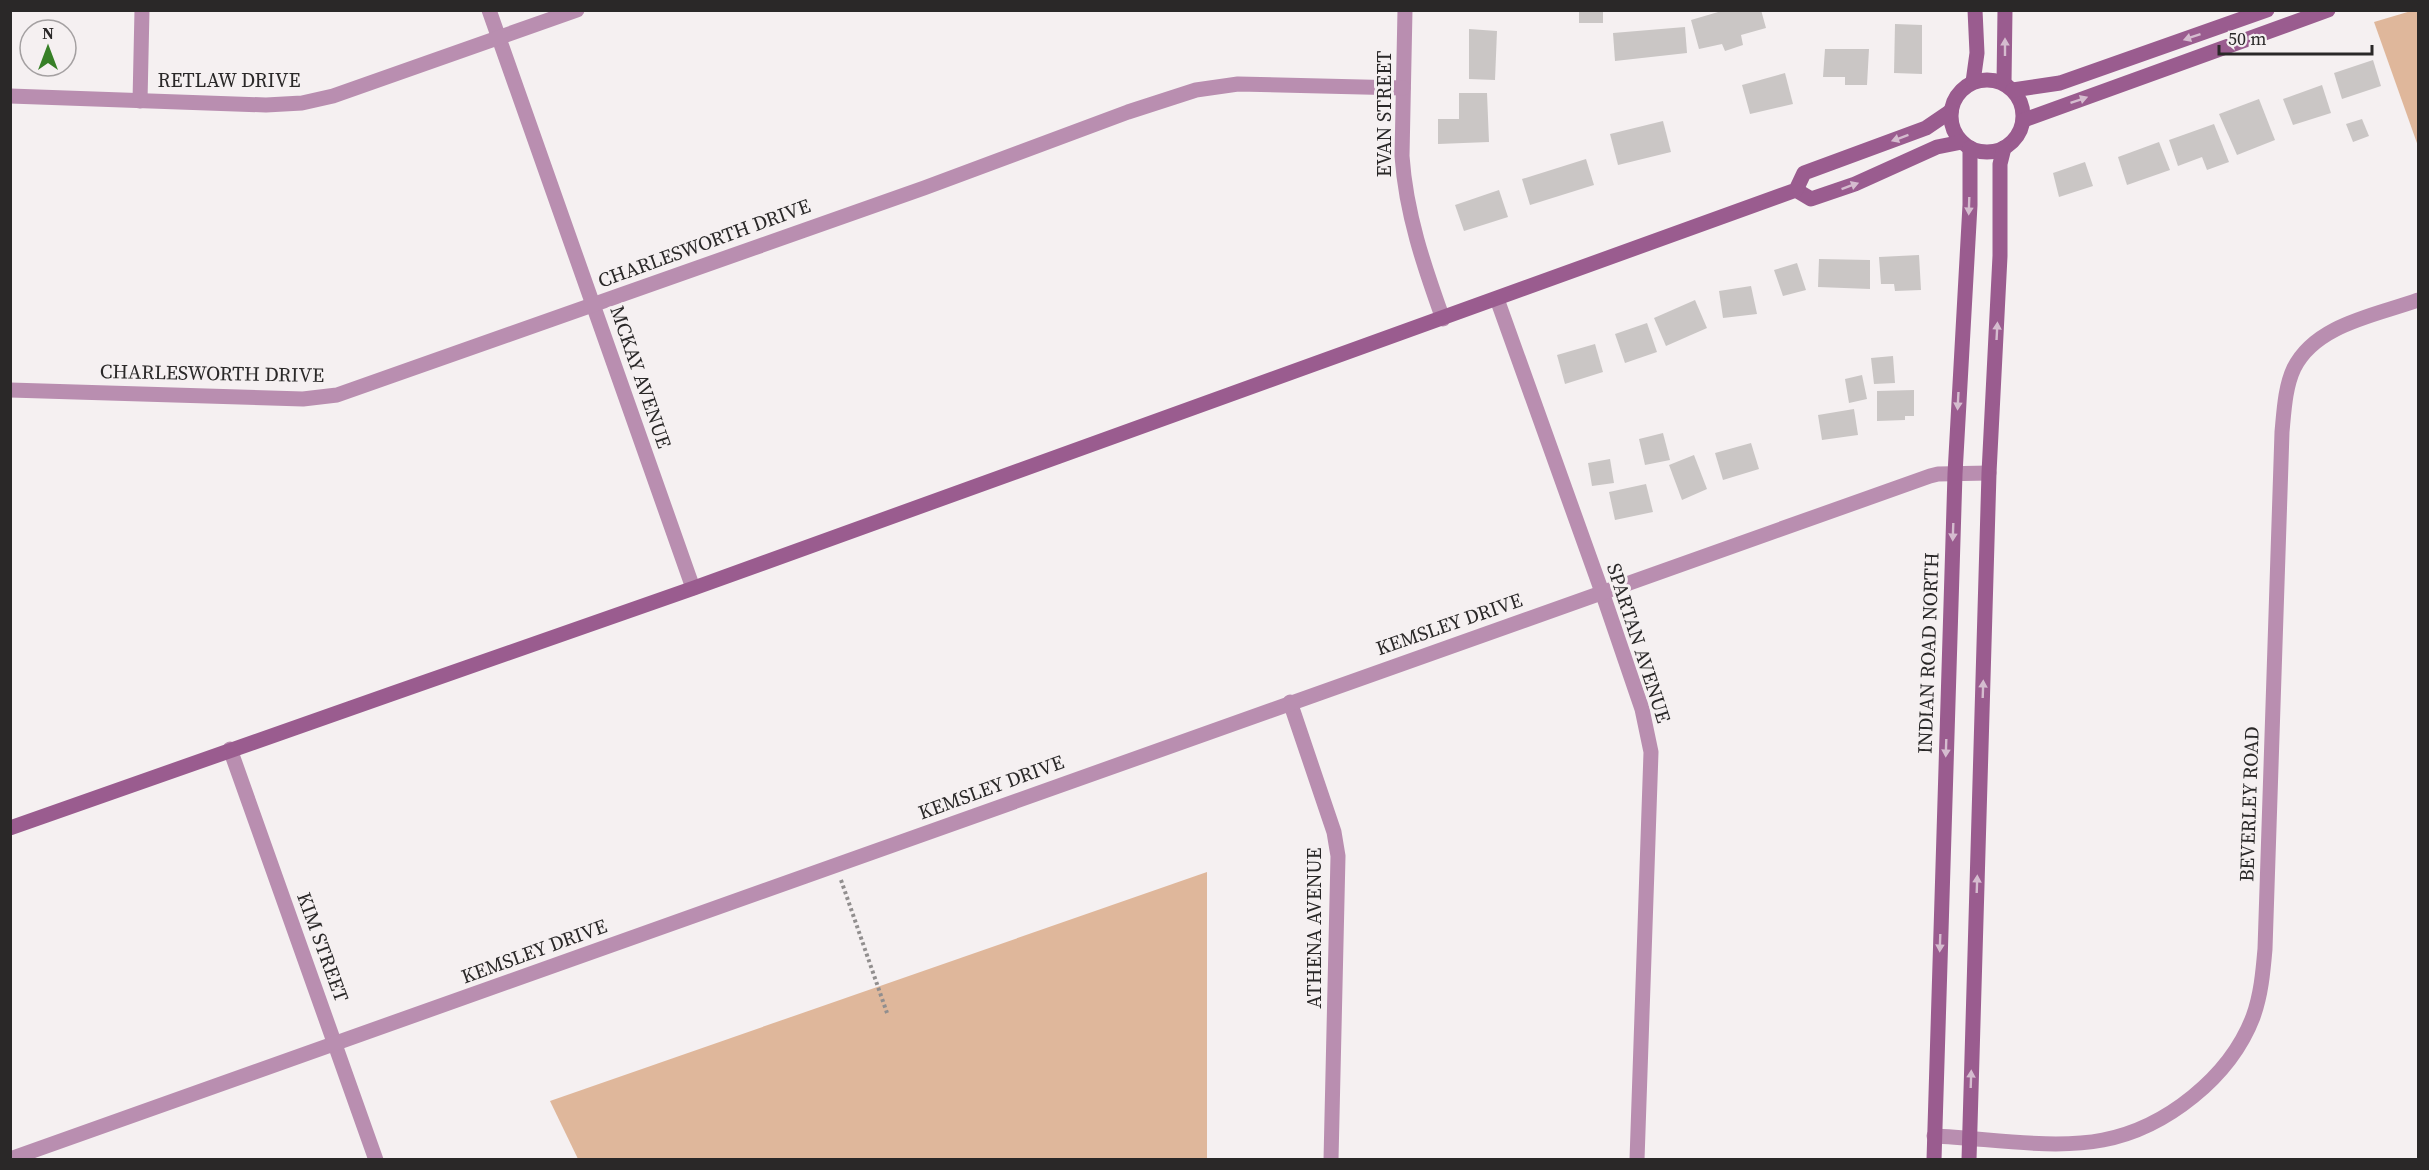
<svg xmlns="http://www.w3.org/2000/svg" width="2429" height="1170" viewBox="0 0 2429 1170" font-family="'Source Serif 4',serif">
<rect width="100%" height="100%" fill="#f5f0f1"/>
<g fill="#dfb79b">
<path d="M 2411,11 L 2418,11 L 2418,146 L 2374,22 Z"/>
<path d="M 1207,872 L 1207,1159 L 578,1159 L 550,1101 Z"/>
</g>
<g fill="#cac6c5">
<rect x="1579" y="10" width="24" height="13"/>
<path d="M 1725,10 L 1761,10 L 1766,28 L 1741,35 L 1743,45 L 1725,51 L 1722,44 L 1699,49 L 1691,20 Z"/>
<path d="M 1895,24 L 1922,25 L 1922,74 L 1894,73 Z"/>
<path d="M 1685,27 L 1687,53 L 1615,61 L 1613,33 Z"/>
<path d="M 1469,29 L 1497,31 L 1495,80 L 1469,79 Z"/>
<path d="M 1825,49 L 1869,49 L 1867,85 L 1845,85 L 1845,77 L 1823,77 Z"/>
<path d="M 2373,60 L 2381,86 L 2342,99 L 2334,73 Z"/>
<path d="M 1785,73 L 1793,104 L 1750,114 L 1742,85 Z"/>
<path d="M 2322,85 L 2331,113 L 2293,125 L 2283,99 Z"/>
<path d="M 1459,93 L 1487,93 L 1489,142 L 1438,144 L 1438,119 L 1459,119 Z"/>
<path d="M 2259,99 L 2275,140 L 2237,155 L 2219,114 Z"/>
<path d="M 2362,119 L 2369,136 L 2353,142 L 2346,124 Z"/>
<path d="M 1663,121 L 1671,152 L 1618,165 L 1610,134 Z"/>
<path d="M 2214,124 L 2229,162 L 2207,170 L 2202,157 L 2178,166 L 2169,140 Z"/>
<path d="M 2159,142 L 2170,170 L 2127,185 L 2118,157 Z"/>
<path d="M 1586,159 L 1594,185 L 1530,205 L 1522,179 Z"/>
<path d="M 2085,162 L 2093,186 L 2059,197 L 2053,173 Z"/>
<path d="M 1499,190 L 1508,217 L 1464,231 L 1455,205 Z"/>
<path d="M 1919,255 L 1921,290 L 1895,291 L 1894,284 L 1881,284 L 1879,257 Z"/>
<path d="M 1819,259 L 1870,260 L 1870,289 L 1818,287 Z"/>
<path d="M 1797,263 L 1806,290 L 1783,296 L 1774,270 Z"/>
<path d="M 1751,286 L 1757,314 L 1723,318 L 1719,291 Z"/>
<path d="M 1695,300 L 1707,328 L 1666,346 L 1654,318 Z"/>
<path d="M 1647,323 L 1657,352 L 1625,363 L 1615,334 Z"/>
<path d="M 1595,344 L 1603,372 L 1565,384 L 1557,355 Z"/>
<path d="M 1893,356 L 1895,383 L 1874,384 L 1871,358 Z"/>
<path d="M 1862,375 L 1867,399 L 1849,403 L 1845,379 Z"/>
<path d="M 1914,390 L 1914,416 L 1905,416 L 1905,420 L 1877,421 L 1877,391 Z"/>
<path d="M 1854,409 L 1858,435 L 1822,440 L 1818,415 Z"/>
<path d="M 1663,433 L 1670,460 L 1645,465 L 1639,439 Z"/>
<path d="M 1751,443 L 1759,469 L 1723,480 L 1715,453 Z"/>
<path d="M 1694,455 L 1707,489 L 1682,500 L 1669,465 Z"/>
<path d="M 1610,459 L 1614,483 L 1592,486 L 1588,463 Z"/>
<path d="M 1646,484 L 1653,512 L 1615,520 L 1609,492 Z"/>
</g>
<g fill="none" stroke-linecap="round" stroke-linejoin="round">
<path stroke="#918e8e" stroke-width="4" stroke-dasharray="3 3" stroke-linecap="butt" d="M 841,880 L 887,1013"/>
<g stroke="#b98eb0" stroke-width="15">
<path d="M 489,10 L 693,588"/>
<path d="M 1405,10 L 1402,156 C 1406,214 1424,266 1443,319"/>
<path d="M 10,96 L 266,105 L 302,103 L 333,96 L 577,10"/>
<path d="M 140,101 L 142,10"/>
<path d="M 1497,299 L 1602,592 L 1642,709 L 1651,752 L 1637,1160"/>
<path d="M 10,390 L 303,399 L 337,395 L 924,188 L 1128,112 L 1196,90 L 1238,84 L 1403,88"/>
<path d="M 1290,702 L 1334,832 L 1338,856 L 1331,1160"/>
<path d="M 230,749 L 376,1160"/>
<path d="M 1934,1136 C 1987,1138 2052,1150 2103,1140 C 2166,1128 2230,1077 2253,1017 C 2261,995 2263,972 2265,949 L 2282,432 C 2284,411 2285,387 2294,368 C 2316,324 2377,315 2418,300"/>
<path d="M 10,1159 L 1930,476 L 1938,474 L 1989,473"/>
</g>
<g stroke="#9a5c8f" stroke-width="15">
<circle cx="1987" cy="116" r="36"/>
<path d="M 1973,82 L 1977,53 L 1975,10"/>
<path d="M 2004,83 L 2005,10"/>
<path d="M 2013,90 L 2060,83 L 2267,10"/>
<path d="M 2024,120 L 2328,10"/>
<path d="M 1796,190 L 1811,199 L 1855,184 L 1937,147 L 1962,142"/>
<path d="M 10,828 C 238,746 466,669 694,588 C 1062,458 1429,324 1796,190 L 1804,173 L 1926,128 L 1951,111"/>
<path d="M 1934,1160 L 1955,474 L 1970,205 L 1970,148"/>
<path d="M 1969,1160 L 1989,473 L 2000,256 L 2000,164 L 2004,148"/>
</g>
</g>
<defs><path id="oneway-solid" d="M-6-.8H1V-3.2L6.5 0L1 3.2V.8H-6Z" transform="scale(1.5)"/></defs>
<g fill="#d5bccf">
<use href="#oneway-solid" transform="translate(2192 37) rotate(161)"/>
<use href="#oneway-solid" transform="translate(2005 47) rotate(-90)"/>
<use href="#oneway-solid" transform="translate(2079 100) rotate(-19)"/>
<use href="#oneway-solid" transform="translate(1900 138) rotate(160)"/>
<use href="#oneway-solid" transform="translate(1850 186) rotate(-20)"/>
<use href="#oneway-solid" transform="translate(1969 206) rotate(92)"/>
<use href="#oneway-solid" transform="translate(1997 331) rotate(-87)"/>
<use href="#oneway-solid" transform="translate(1958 401) rotate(93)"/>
<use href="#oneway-solid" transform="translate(1953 532) rotate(92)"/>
<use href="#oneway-solid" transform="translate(1983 689) rotate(-88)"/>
<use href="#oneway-solid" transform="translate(1946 748) rotate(92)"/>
<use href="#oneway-solid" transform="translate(1977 884) rotate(-88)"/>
<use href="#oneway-solid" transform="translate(1940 943) rotate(92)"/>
<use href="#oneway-solid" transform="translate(1971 1079) rotate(-88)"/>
</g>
<g text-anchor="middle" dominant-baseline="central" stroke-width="6" stroke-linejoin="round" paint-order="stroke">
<g font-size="20" fill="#2a2828" stroke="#f5f0f1">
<text x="229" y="80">RETLAW DRIVE</text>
<text transform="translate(1384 114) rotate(-90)">EVAN STREET</text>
<text transform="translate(704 243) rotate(-20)">CHARLESWORTH DRIVE</text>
<text transform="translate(212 373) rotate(1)">CHARLESWORTH DRIVE</text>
<text transform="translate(641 377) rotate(71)">MCKAY AVENUE</text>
<text transform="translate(1449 624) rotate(-19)">KEMSLEY DRIVE</text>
<text transform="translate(1639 643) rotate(72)">SPARTAN AVENUE</text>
<text transform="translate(1928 653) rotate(-88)">INDIAN ROAD NORTH</text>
<text transform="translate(991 787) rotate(-20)">KEMSLEY DRIVE</text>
<text transform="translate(2249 804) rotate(-88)">BEVERLEY ROAD</text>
<text transform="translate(1314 928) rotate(-90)">ATHENA AVENUE</text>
<text transform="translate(323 947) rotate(70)">KIM STREET</text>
<text transform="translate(534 951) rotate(-20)">KEMSLEY DRIVE</text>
</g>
</g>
<rect width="2429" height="1170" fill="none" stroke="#2a2828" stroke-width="24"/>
<g transform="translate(48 48)"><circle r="28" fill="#f5f0f1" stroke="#a4a0a1" stroke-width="1.5"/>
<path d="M0-4.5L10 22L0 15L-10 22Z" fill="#378027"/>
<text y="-9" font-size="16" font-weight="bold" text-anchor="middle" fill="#2a2828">N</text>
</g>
<path d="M2219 45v9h153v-9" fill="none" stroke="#2a2828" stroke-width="3"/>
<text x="2228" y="45" font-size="18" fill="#2a2828" stroke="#f5f0f1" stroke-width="4.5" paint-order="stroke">50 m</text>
</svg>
